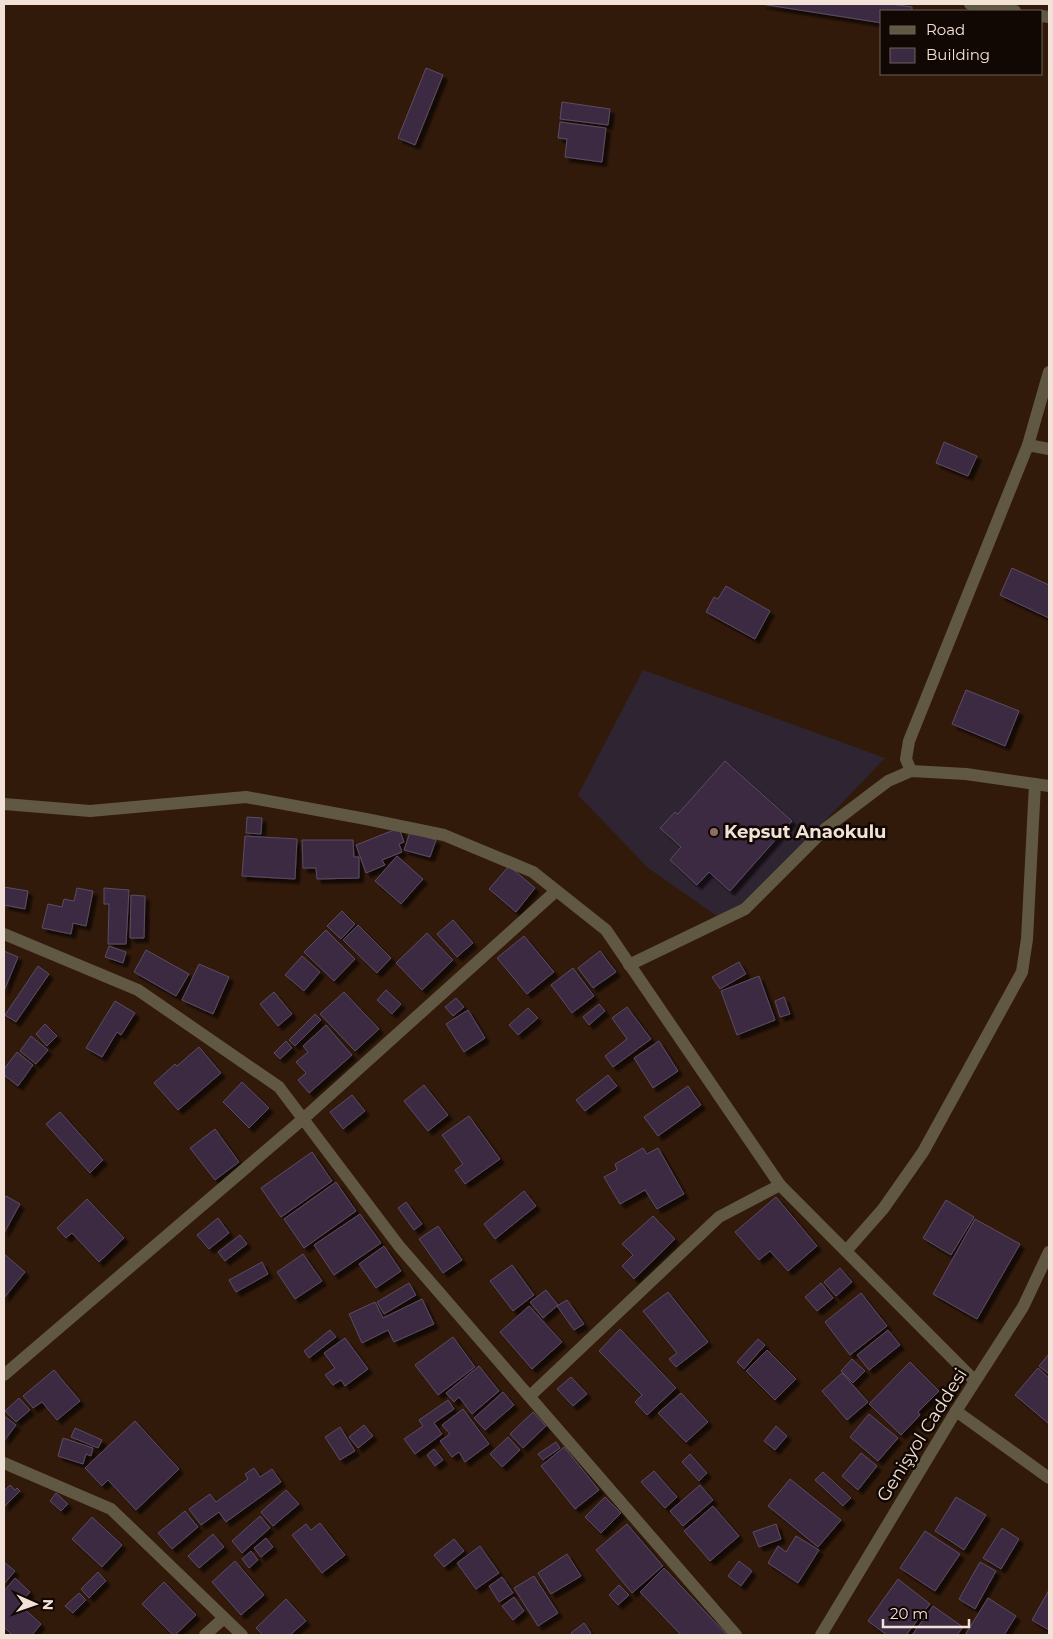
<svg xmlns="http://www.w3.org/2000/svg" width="1053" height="1639" viewBox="0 0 1053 1639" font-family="Montserrat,sans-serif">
<defs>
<filter id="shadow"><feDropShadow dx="4.5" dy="4.5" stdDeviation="1" flood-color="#0009"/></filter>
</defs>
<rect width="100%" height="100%" fill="#321a0b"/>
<path fill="#2f2431" d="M 643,670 L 885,758 L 727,923 L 648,868 L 578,795 Z"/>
<g fill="#3a2b43" stroke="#5c4b64" filter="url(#shadow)">
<path d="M 761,4 L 891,4 L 912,7 L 912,11 L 882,11 L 882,23 Z"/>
<path d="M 426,68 L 443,75 L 415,145 L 398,138 Z"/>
<path d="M 562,102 L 610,109 L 608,125 L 560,119 Z"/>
<path d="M 560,122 L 606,128 L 602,162 L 565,157 L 567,139 L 558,138 Z"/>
<path d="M 944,442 L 977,456 L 968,476 L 936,463 Z"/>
<path d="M 1012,568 L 1049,585 L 1049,618 L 1000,595 Z"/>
<path d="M 726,586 L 770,611 L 755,639 L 706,612 L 714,597 L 718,599 Z"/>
<path d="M 966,690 L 1019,711 L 1005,746 L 952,724 Z"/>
<path d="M 725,761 L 792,821 L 730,891 L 709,872 L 697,885 L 670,860 L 681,847 L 660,828 L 675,812 L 678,814 Z"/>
<path d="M 247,817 L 262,818 L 261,834 L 246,833 Z"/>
<path d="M 399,828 L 404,842 L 399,844 L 402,852 L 382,860 L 385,865 L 366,873 L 356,845 Z"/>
<path d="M 410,832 L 436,840 L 430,857 L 404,850 Z"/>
<path d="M 245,836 L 297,839 L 295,879 L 242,876 Z"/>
<path d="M 302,840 L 353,840 L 354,857 L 359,857 L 359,878 L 317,879 L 316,868 L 303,868 Z"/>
<path d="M 397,856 L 423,879 L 401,904 L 375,881 Z"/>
<path d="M 509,866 L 535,888 L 516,912 L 489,889 Z"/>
<path d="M 4,887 L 28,891 L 25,909 L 4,905 Z"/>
<path d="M 77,888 L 93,891 L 86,926 L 73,923 L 71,934 L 42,928 L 48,904 L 62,907 L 64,899 L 74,901 Z"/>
<path d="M 104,888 L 129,890 L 126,944 L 108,944 L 109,904 L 104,904 Z"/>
<path d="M 131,895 L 145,896 L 144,938 L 130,938 Z"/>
<path d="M 342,911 L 355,924 L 341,939 L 327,926 Z"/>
<path d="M 453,920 L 473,943 L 457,957 L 437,934 Z"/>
<path d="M 358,925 L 391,958 L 377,973 L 343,940 Z"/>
<path d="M 326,930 L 355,959 L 334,981 L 304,952 Z"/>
<path d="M 427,933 L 453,960 L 422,990 L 396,963 Z"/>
<path d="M 524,936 L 554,972 L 527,994 L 497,958 Z"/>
<path d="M 109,946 L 126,952 L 123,963 L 105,957 Z"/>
<path d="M 146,950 L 189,974 L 176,996 L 134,972 Z"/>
<path d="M 4,951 L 18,957 L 4,991 Z"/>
<path d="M 600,951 L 616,972 L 593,988 L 578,968 Z"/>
<path d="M 302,956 L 320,972 L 304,991 L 285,975 Z"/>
<path d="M 739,962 L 746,974 L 720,989 L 712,977 Z"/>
<path d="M 199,964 L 229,977 L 213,1014 L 182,1000 Z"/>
<path d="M 38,966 L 49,974 L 16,1022 L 5,1015 Z"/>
<path d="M 573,968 L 594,996 L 572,1013 L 551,985 Z"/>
<path d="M 759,976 L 775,1020 L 737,1035 L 721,991 Z"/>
<path d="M 386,990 L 401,1004 L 392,1014 L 377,1000 Z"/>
<path d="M 274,992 L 292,1014 L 278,1026 L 260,1004 Z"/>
<path d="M 344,992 L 379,1029 L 355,1051 L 320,1014 Z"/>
<path d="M 784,997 L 790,1014 L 780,1017 L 775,1001 Z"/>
<path d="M 456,998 L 464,1007 L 453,1016 L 445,1007 Z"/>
<path d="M 115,1001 L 135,1013 L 121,1035 L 117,1032 L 102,1057 L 86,1048 Z"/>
<path d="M 599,1004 L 605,1011 L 589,1025 L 583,1017 Z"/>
<path d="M 627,1007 L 651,1039 L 613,1067 L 605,1056 L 627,1039 L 612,1018 Z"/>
<path d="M 528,1008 L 538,1018 L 518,1035 L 509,1025 Z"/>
<path d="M 468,1010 L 485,1038 L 464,1052 L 446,1024 Z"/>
<path d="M 315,1014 L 321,1020 L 295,1046 L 289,1040 Z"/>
<path d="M 45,1024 L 57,1036 L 47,1046 L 36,1034 Z"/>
<path d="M 326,1025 L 352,1055 L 309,1093 L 298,1080 L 306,1073 L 296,1062 L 308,1052 L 303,1046 Z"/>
<path d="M 31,1036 L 48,1050 L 36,1064 L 20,1051 Z"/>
<path d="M 286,1041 L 292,1048 L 280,1059 L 274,1053 Z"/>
<path d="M 659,1041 L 678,1071 L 653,1088 L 634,1058 Z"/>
<path d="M 199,1047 L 221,1073 L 178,1110 L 154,1083 L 175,1064 L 177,1066 Z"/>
<path d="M 17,1052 L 33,1065 L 18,1086 L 4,1075 L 4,1069 Z"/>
<path d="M 608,1075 L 617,1086 L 585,1111 L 576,1100 Z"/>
<path d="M 242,1082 L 269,1108 L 249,1128 L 223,1102 Z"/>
<path d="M 424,1085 L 448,1115 L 428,1131 L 404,1101 Z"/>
<path d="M 688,1086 L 701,1105 L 658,1136 L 644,1117 Z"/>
<path d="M 352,1095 L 365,1111 L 343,1129 L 330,1112 Z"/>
<path d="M 60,1112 L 103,1160 L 90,1173 L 46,1124 Z"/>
<path d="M 469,1116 L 500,1159 L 465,1184 L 455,1170 L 463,1164 L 442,1135 Z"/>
<path d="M 215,1129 L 239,1162 L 215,1180 L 190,1148 Z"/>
<path d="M 643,1148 L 647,1154 L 658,1148 L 684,1194 L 657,1209 L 645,1190 L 620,1204 L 604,1177 L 617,1170 L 615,1164 Z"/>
<path d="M 312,1152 L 332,1181 L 281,1217 L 261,1188 Z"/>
<path d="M 336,1182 L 356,1211 L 304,1248 L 284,1219 Z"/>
<path d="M 524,1191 L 536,1206 L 495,1239 L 484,1224 Z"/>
<path d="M 6,1196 L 20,1204 L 4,1233 L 4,1199 Z"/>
<path d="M 776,1197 L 817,1246 L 788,1271 L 770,1251 L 759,1260 L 735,1232 Z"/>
<path d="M 87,1199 L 124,1238 L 99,1262 L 72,1233 L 66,1238 L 57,1228 Z"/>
<path d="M 946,1200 L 974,1217 L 951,1255 L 923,1238 Z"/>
<path d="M 406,1202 L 422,1224 L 414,1230 L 398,1208 Z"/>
<path d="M 360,1214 L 381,1243 L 334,1275 L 314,1245 Z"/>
<path d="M 653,1216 L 675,1239 L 634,1279 L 622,1266 L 633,1255 L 622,1244 Z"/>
<path d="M 218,1218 L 229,1233 L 209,1249 L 197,1235 Z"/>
<path d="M 975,1219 L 1020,1244 L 977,1319 L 933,1294 Z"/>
<path d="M 438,1226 L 462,1260 L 443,1273 L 419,1239 Z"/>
<path d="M 240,1235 L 247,1244 L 225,1261 L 218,1252 Z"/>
<path d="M 384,1246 L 401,1271 L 376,1288 L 359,1264 Z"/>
<path d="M 4,1254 L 25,1272 L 4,1298 Z"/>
<path d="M 303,1254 L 322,1281 L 295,1299 L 277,1272 Z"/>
<path d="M 262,1262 L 268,1274 L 236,1292 L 229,1280 Z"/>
<path d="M 512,1265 L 534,1295 L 513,1311 L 490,1281 Z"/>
<path d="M 840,1268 L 852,1282 L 836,1296 L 824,1282 Z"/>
<path d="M 409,1283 L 416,1295 L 384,1314 L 377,1302 Z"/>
<path d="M 821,1283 L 833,1298 L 817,1311 L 805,1297 Z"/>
<path d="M 546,1290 L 558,1305 L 543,1318 L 530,1302 Z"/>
<path d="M 668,1292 L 708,1342 L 676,1367 L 669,1359 L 677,1353 L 643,1311 Z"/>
<path d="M 861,1293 L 887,1326 L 850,1355 L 825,1322 Z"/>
<path d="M 422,1299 L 434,1324 L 394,1342 L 388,1330 L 362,1343 L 349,1314 L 375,1302 L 383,1318 Z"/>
<path d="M 567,1300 L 584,1324 L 574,1330 L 557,1306 Z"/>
<path d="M 529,1306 L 562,1342 L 532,1369 L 500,1332 Z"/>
<path d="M 620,1329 L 676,1388 L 647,1415 L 635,1402 L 642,1395 L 599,1351 Z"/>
<path d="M 330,1330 L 336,1337 L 309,1358 L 304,1351 Z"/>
<path d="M 888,1330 L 900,1345 L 869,1370 L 857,1355 Z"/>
<path d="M 453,1337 L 475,1367 L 438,1395 L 415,1365 Z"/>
<path d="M 345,1338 L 368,1369 L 345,1386 L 341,1380 L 333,1385 L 325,1375 L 335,1368 L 324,1353 Z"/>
<path d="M 758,1339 L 765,1345 L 744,1369 L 737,1362 Z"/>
<path d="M 767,1350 L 796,1379 L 775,1400 L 746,1371 Z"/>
<path d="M 1049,1354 L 1049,1374 L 1039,1366 Z"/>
<path d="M 852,1359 L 865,1371 L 853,1383 L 841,1371 Z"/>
<path d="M 910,1362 L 939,1391 L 918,1412 L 920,1415 L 901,1435 L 869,1404 Z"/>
<path d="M 479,1366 L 499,1391 L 472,1414 L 459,1397 L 454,1402 L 446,1393 Z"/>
<path d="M 1038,1368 L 1049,1378 L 1049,1424 L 1015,1395 Z"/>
<path d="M 54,1370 L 80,1401 L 57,1420 L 42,1402 L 33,1408 L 23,1396 Z"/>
<path d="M 842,1373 L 868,1402 L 847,1420 L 822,1391 Z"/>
<path d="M 571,1377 L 587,1394 L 573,1406 L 557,1389 Z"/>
<path d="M 503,1392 L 514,1405 L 485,1430 L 474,1418 Z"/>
<path d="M 681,1393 L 708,1422 L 686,1442 L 658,1413 Z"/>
<path d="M 19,1398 L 30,1410 L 16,1422 L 5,1411 Z"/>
<path d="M 448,1400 L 454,1409 L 434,1423 L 442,1434 L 415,1454 L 404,1439 L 423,1426 L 419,1420 Z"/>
<path d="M 463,1409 L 489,1444 L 465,1462 L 459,1452 L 452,1457 L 440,1441 L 450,1434 L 442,1425 Z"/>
<path d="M 533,1412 L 546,1426 L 523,1448 L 510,1434 Z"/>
<path d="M 869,1414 L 898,1438 L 878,1461 L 850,1437 Z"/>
<path d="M 4,1416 L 16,1425 L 4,1441 Z"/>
<path d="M 135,1421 L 179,1469 L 136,1510 L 108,1480 L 102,1486 L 85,1468 Z"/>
<path d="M 364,1425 L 373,1436 L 358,1448 L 349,1437 Z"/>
<path d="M 776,1426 L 787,1436 L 775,1450 L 764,1441 Z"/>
<path d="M 340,1427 L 355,1451 L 340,1460 L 325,1437 Z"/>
<path d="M 75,1428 L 102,1440 L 98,1448 L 71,1437 Z"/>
<path d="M 508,1437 L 520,1450 L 502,1467 L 490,1454 Z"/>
<path d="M 63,1438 L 93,1448 L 91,1456 L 86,1454 L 83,1464 L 58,1456 Z"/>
<path d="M 556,1442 L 560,1448 L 543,1460 L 538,1454 Z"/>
<path d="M 564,1447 L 599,1490 L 575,1509 L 541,1466 Z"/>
<path d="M 434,1449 L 443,1460 L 435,1466 L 427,1455 Z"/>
<path d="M 861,1453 L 877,1466 L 858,1490 L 842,1476 Z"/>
<path d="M 690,1454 L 707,1473 L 699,1481 L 682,1462 Z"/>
<path d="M 254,1468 L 260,1477 L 272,1469 L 281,1482 L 226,1522 L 219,1512 L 201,1525 L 189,1509 L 210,1494 L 216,1502 L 248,1479 L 245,1474 Z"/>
<path d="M 654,1471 L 677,1497 L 665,1508 L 641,1482 Z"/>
<path d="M 823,1472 L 851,1498 L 843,1506 L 815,1480 Z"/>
<path d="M 790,1479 L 841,1520 L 818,1547 L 768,1506 Z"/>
<path d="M 10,1485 L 15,1490 L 17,1488 L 20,1491 L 4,1507 L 4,1491 Z"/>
<path d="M 700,1485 L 713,1500 L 683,1526 L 670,1511 Z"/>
<path d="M 286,1490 L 299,1504 L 273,1526 L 261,1512 Z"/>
<path d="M 56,1493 L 68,1504 L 61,1511 L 50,1501 Z"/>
<path d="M 605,1497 L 621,1513 L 601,1533 L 585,1517 Z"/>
<path d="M 956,1497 L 986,1515 L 964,1550 L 935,1531 Z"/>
<path d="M 713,1506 L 739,1536 L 710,1561 L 684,1531 Z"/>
<path d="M 185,1511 L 198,1527 L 172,1549 L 158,1533 Z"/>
<path d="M 260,1516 L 270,1528 L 242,1553 L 232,1541 Z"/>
<path d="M 92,1517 L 122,1545 L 102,1567 L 72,1539 Z"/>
<path d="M 320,1523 L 345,1555 L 322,1573 L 292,1535 L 306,1524 L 311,1530 Z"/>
<path d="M 627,1524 L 663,1566 L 632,1593 L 596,1550 Z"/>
<path d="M 776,1524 L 781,1539 L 759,1547 L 753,1532 Z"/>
<path d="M 1002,1528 L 1019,1539 L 1001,1569 L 983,1558 Z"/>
<path d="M 925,1531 L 960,1554 L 935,1591 L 900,1568 Z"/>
<path d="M 213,1534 L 224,1547 L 199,1568 L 188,1556 Z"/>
<path d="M 796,1536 L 819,1550 L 798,1583 L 768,1563 L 778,1546 L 786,1552 Z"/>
<path d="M 266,1538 L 273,1547 L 261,1557 L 254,1548 Z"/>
<path d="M 454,1539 L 464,1551 L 444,1567 L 434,1555 Z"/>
<path d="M 480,1546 L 499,1573 L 476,1589 L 457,1563 Z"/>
<path d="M 251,1551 L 258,1560 L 249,1568 L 242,1559 Z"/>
<path d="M 567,1554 L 581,1576 L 551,1594 L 538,1573 Z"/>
<path d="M 235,1561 L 264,1595 L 241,1615 L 212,1582 Z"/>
<path d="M 739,1561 L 752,1571 L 741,1586 L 728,1576 Z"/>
<path d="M 980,1562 L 996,1571 L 975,1609 L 959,1599 Z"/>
<path d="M 5,1563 L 15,1571 L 4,1584 L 4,1564 Z"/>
<path d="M 664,1568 L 727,1635 L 681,1635 L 640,1592 Z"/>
<path d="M 98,1572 L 106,1581 L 89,1598 L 81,1589 Z"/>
<path d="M 534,1576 L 558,1613 L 538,1626 L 514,1588 Z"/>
<path d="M 502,1577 L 513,1593 L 499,1602 L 489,1586 Z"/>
<path d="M 15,1578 L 30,1592 L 19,1604 L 41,1624 L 32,1635 L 12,1635 L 4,1627 L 4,1591 Z"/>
<path d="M 898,1579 L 930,1604 L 906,1635 L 887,1635 L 868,1621 Z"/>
<path d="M 164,1582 L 196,1615 L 175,1635 L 173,1635 L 142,1604 Z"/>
<path d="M 619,1585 L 629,1595 L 618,1605 L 609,1595 Z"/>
<path d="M 1049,1590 L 1049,1630 L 1032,1620 Z"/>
<path d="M 79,1593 L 86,1600 L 73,1613 L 65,1606 Z"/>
<path d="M 514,1597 L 524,1611 L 513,1620 L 502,1606 Z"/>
<path d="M 988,1598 L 1016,1616 L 1004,1635 L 965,1635 Z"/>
<path d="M 286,1599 L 306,1621 L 290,1635 L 263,1635 L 256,1628 Z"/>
<path d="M 933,1606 L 963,1627 L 957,1635 L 912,1635 Z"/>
<path d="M 584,1623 L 591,1633 L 588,1635 L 573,1635 L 571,1633 Z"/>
</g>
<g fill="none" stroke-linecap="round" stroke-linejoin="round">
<g stroke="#615843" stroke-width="12">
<path d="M 970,4 L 1015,11"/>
<path d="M 1042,16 L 1049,17"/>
<path d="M 1028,445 L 1049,449"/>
<path d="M 911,771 L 906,759 L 909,741 L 1028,445 L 1049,372"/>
<path d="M 4,804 L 90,811 L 246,797 L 366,819 L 444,835 L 533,872 L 606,930 L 780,1185 L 975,1381"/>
<path d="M 4,934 L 138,990 L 279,1087 L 399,1246 L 736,1635"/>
<path d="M 629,965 L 745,909 L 826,828 L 888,781 L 911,771 L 966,774 L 1049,786"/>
<path d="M 846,1251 L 883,1209 L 923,1152 L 1022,972 L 1027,939 L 1035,784"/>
<path d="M 4,1375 L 303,1119 L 556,891"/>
<path d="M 530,1396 L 719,1217 L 780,1185"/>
<path d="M 956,1411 L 1049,1478"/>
<path d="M 4,1463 L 111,1509 L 242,1635"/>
<path d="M 205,1635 L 224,1618"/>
<path d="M 821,1635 L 956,1411 L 1023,1307 L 1049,1252"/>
</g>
</g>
<circle fill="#8d6e63" stroke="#120803" stroke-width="2" cx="714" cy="832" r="5"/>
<g text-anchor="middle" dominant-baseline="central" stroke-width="5" stroke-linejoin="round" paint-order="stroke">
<g font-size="18" font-weight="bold" fill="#f2e1d7" stroke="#120803" text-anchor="start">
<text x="724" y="832">Kepsut Anaokulu</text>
</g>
<g font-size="18" fill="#f2e1d7" stroke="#120803">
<text transform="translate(922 1435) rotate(-58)">Genişyol Caddesi</text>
</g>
</g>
<rect width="1053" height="1639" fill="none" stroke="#f2e1d7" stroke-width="10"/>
<rect x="880" y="10" width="162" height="65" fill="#120803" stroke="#6c5f58"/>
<rect x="890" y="26" width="25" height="8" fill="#615843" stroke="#6c5f58"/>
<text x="926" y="35" font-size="15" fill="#f2e1d7">Road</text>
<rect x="890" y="48" width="25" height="15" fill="#3a2b43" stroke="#6c5f58"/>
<text x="926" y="60" font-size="15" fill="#f2e1d7">Building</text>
<g transform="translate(35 1604) rotate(92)" stroke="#120803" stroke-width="4" paint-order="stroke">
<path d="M0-4L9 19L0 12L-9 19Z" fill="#f2e1d7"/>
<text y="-8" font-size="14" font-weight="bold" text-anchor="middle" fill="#f2e1d7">N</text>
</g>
<path d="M883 1619v8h86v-8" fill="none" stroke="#f2e1d7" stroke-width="2.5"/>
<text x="890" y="1619" font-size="15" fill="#f2e1d7" stroke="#120803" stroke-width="4" paint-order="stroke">20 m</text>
</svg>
